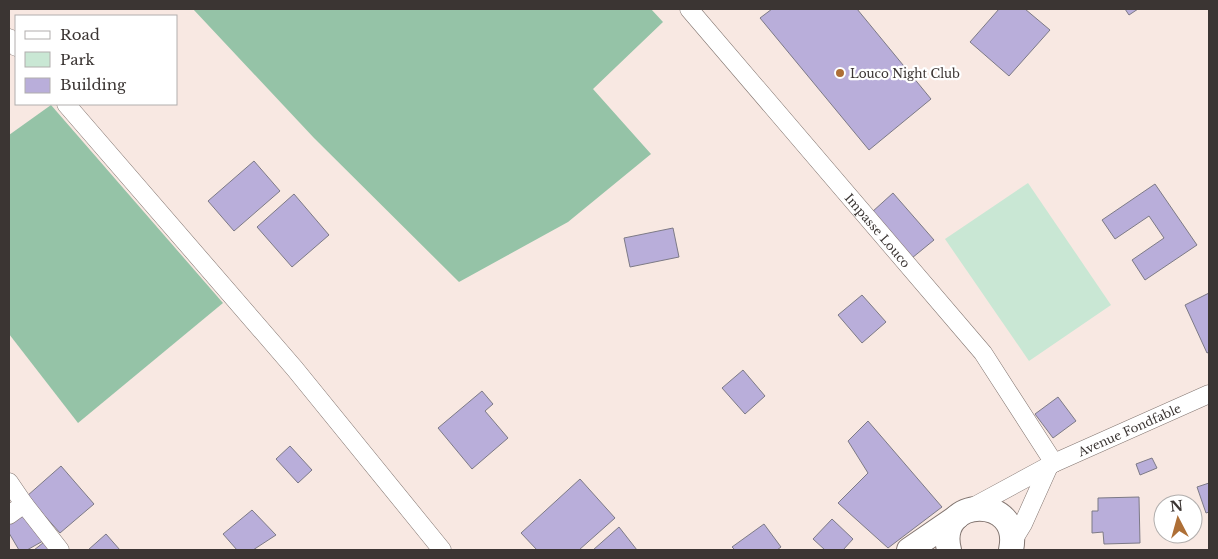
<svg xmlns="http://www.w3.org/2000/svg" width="1218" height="559" viewBox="0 0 1218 559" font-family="'Libre Baskerville',serif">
<rect width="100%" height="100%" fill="#f8e8e2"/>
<path fill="#c9e7d4" d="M 1028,183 L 1111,305 L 1029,361 L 945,239 Z"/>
<g fill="#95c3a7">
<path d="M 193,9 L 651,9 L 663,22 L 593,89 L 651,154 L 568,222 L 459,282 L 314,138 Z"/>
<path d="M 51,105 L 223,303 L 78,423 L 9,334 L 9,135 Z"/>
</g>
<g fill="#b9aeda" stroke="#7d7a86">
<path d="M 772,9 L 857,9 L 931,99 L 869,150 L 760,18 Z"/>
<path d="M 999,9 L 1025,9 L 1050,30 L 1009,76 L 970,42 Z"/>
<path d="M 1125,9 L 1138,9 L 1129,15 Z"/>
<path d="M 254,161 L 280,191 L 234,231 L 208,201 Z"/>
<path d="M 1155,184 L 1197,245 L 1145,280 L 1132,260 L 1164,238 L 1149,216 L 1115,239 L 1102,220 Z"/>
<path d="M 893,193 L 934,240 L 912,258 L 872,212 Z"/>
<path d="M 294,194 L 329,235 L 292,267 L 257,227 Z"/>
<path d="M 673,228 L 679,257 L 630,267 L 624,238 Z"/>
<path d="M 1209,293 L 1209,352 L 1207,353 L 1185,305 Z"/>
<path d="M 862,295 L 886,322 L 862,343 L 838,315 Z"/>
<path d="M 743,370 L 765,396 L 745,414 L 722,388 Z"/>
<path d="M 482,391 L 493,404 L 485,411 L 508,438 L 472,469 L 438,428 Z"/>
<path d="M 1058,397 L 1076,421 L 1053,438 L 1035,414 Z"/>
<path d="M 868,421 L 942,507 L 888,548 L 838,503 L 868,473 L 848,441 Z"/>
<path d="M 290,446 L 312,470 L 298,483 L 276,459 Z"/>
<path d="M 1152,458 L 1157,468 L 1140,475 L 1136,464 Z"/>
<path d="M 61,466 L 94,504 L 60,533 L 27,496 Z"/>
<path d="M 580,479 L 615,518 L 579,550 L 537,550 L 521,533 Z"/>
<path d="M 1209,483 L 1209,512 L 1206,513 L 1197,487 Z"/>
<path d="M 1139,497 L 1140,543 L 1104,544 L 1103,532 L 1092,533 L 1092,511 L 1098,511 L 1098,498 Z"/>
<path d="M 24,509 L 43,541 L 27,550 L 19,550 L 9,533 L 9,517 Z"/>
<path d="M 252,510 L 276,535 L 253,550 L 237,550 L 223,534 Z"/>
<path d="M 832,519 L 853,539 L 843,550 L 825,550 L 813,539 Z"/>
<path d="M 764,524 L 781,547 L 777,550 L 735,550 L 732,547 Z"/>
<path d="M 619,527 L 637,550 L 593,550 Z"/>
<path d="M 106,534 L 120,550 L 88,550 Z"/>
<path d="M 48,539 L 57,550 L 34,550 Z"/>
</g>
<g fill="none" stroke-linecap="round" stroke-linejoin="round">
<defs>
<g id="street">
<path id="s1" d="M 689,9 L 983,353 L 1054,463"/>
<path d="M 9,38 L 16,47"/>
<path d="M 66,104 L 295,369 L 442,550"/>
<path d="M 9,482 L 24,504 L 9,515"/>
<path d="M 24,504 L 60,550"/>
<path id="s2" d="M 969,509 L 1054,463 L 1209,394"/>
<path d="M 1012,542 L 1023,524 L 1049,466"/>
</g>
<g id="secondary">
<path d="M 909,550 L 957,517"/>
<path d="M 949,550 C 935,496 1023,494 1011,550"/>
</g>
</defs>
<use href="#street" stroke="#827570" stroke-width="19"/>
<use href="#secondary" stroke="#827570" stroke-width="26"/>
<use href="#street" stroke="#fff" stroke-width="18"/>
<use href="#secondary" stroke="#fff" stroke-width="24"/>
</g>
<circle fill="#ae6f36" stroke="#fff" stroke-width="2" cx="840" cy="73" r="5"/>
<g text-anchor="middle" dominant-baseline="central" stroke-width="4.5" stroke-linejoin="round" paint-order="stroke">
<g font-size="12" fill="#3b3533" stroke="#fff" text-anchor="start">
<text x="850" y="73">Louco Night Club</text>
</g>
<g font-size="12" fill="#3b3533" stroke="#fff">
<text stroke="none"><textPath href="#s1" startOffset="291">Impasse Louco</textPath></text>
<text stroke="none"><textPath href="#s2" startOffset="179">Avenue Fondfable</textPath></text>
</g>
</g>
<rect width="1218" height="559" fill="none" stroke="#3b3533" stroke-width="20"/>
<rect x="15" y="15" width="162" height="90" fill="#ffffff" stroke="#b1aead"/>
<rect x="25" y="31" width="25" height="8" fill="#ffffff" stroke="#b1aead"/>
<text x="60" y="40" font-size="15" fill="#3b3533">Road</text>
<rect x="25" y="52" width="25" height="15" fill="#c9e7d4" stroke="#b1aead"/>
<text x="60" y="65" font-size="15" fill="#3b3533">Park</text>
<rect x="25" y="78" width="25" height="15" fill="#b9aeda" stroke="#b1aead"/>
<text x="60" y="90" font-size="15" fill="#3b3533">Building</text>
<g transform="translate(1178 519) rotate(354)"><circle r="24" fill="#ffffff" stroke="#b1aead"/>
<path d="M0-4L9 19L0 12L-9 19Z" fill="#ae6f36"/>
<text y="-8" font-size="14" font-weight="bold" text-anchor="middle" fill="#3b3533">N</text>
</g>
</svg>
